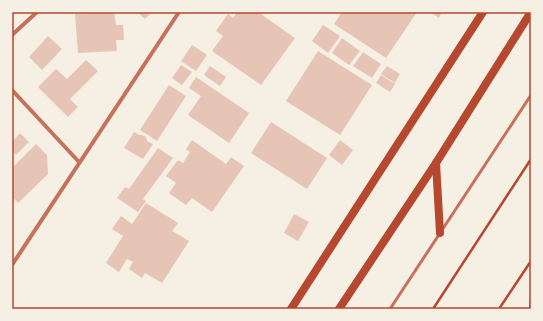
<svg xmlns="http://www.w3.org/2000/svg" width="543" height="321" viewBox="0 0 543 321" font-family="Figtree,sans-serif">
<rect width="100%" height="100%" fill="#f6efe4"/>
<g fill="#e6c5b7">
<path d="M 102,12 L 114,12 L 116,25 L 123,25 L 124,40 L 116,40 L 117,51 L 78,53 L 75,14 Z"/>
<path d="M 137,12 L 152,12 L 145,19 Z"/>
<path d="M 237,12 L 258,12 L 295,38 L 261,85 L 212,51 L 223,36 L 216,31 L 228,14 L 233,18 Z"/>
<path d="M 342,12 L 417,12 L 386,58 L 334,24 Z"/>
<path d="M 430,12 L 442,12 L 439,18 Z"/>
<path d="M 323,25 L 340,36 L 328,53 L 312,41 Z"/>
<path d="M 48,36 L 62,49 L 42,70 L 29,57 Z"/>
<path d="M 342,38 L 360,51 L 349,65 L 332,53 Z"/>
<path d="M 192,45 L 207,55 L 196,71 L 181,61 Z"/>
<path d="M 318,51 L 372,85 L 340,135 L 286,101 Z"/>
<path d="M 363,52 L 381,64 L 372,78 L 353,66 Z"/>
<path d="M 86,60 L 98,71 L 70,99 L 78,107 L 68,117 L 38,87 L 56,69 L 67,79 Z"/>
<path d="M 181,65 L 192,72 L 182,85 L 172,78 Z"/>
<path d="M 210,66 L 226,77 L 220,86 L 204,75 Z"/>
<path d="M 387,66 L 400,74 L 395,83 L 381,74 Z"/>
<path d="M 381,75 L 395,84 L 390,92 L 376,83 Z"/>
<path d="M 196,77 L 249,113 L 229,143 L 188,115 L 201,96 L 189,88 Z"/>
<path d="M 169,85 L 186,96 L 157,141 L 140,130 Z"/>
<path d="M 271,122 L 327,158 L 307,189 L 251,153 Z"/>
<path d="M 134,132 L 139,135 L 142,135 L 146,137 L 147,141 L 153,144 L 143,159 L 124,148 Z"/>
<path d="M 20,133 L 29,142 L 16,155 L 12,151 L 12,142 Z"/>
<path d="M 192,140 L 226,164 L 231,157 L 244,166 L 212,212 L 192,198 L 186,205 L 169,193 L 176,183 L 166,176 L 178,160 L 183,163 L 190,152 L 186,149 Z"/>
<path d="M 340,140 L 353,150 L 342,165 L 329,155 Z"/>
<path d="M 36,144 L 47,155 L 48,174 L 18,203 L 12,197 L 12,168 Z"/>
<path d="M 158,148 L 173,158 L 143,199 L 146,201 L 138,212 L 117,198 L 125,187 L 129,189 Z"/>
<path d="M 146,203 L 178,223 L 172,231 L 189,241 L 162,283 L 145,273 L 142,278 L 129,269 L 133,262 L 127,259 L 119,272 L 106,263 L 123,236 L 112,229 L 121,216 L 132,224 Z"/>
<path d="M 294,214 L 309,222 L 298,241 L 284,233 Z"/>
</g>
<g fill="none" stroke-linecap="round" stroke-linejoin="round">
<g stroke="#b5482f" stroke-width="2.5">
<path d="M 433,309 L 531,159"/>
<path d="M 499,309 L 531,261"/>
<path d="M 530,309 L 531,298"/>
</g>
<path stroke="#c5725c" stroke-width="3" d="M 390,309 L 531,95"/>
<g stroke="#c5725c" stroke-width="4">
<path d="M 12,35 L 37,12"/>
<path d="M 12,90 L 79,162"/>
<path d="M 12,265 L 179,12"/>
</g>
<g stroke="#b5482f" stroke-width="8">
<path d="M 436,163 L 440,233"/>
<path d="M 291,309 L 483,12"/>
<path d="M 339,309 L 436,163 L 531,12"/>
</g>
</g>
<rect width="543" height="321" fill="none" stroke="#f6efe4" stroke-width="26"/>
<rect x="13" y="13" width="517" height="295" fill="none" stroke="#b5482f" stroke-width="1.5"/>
</svg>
